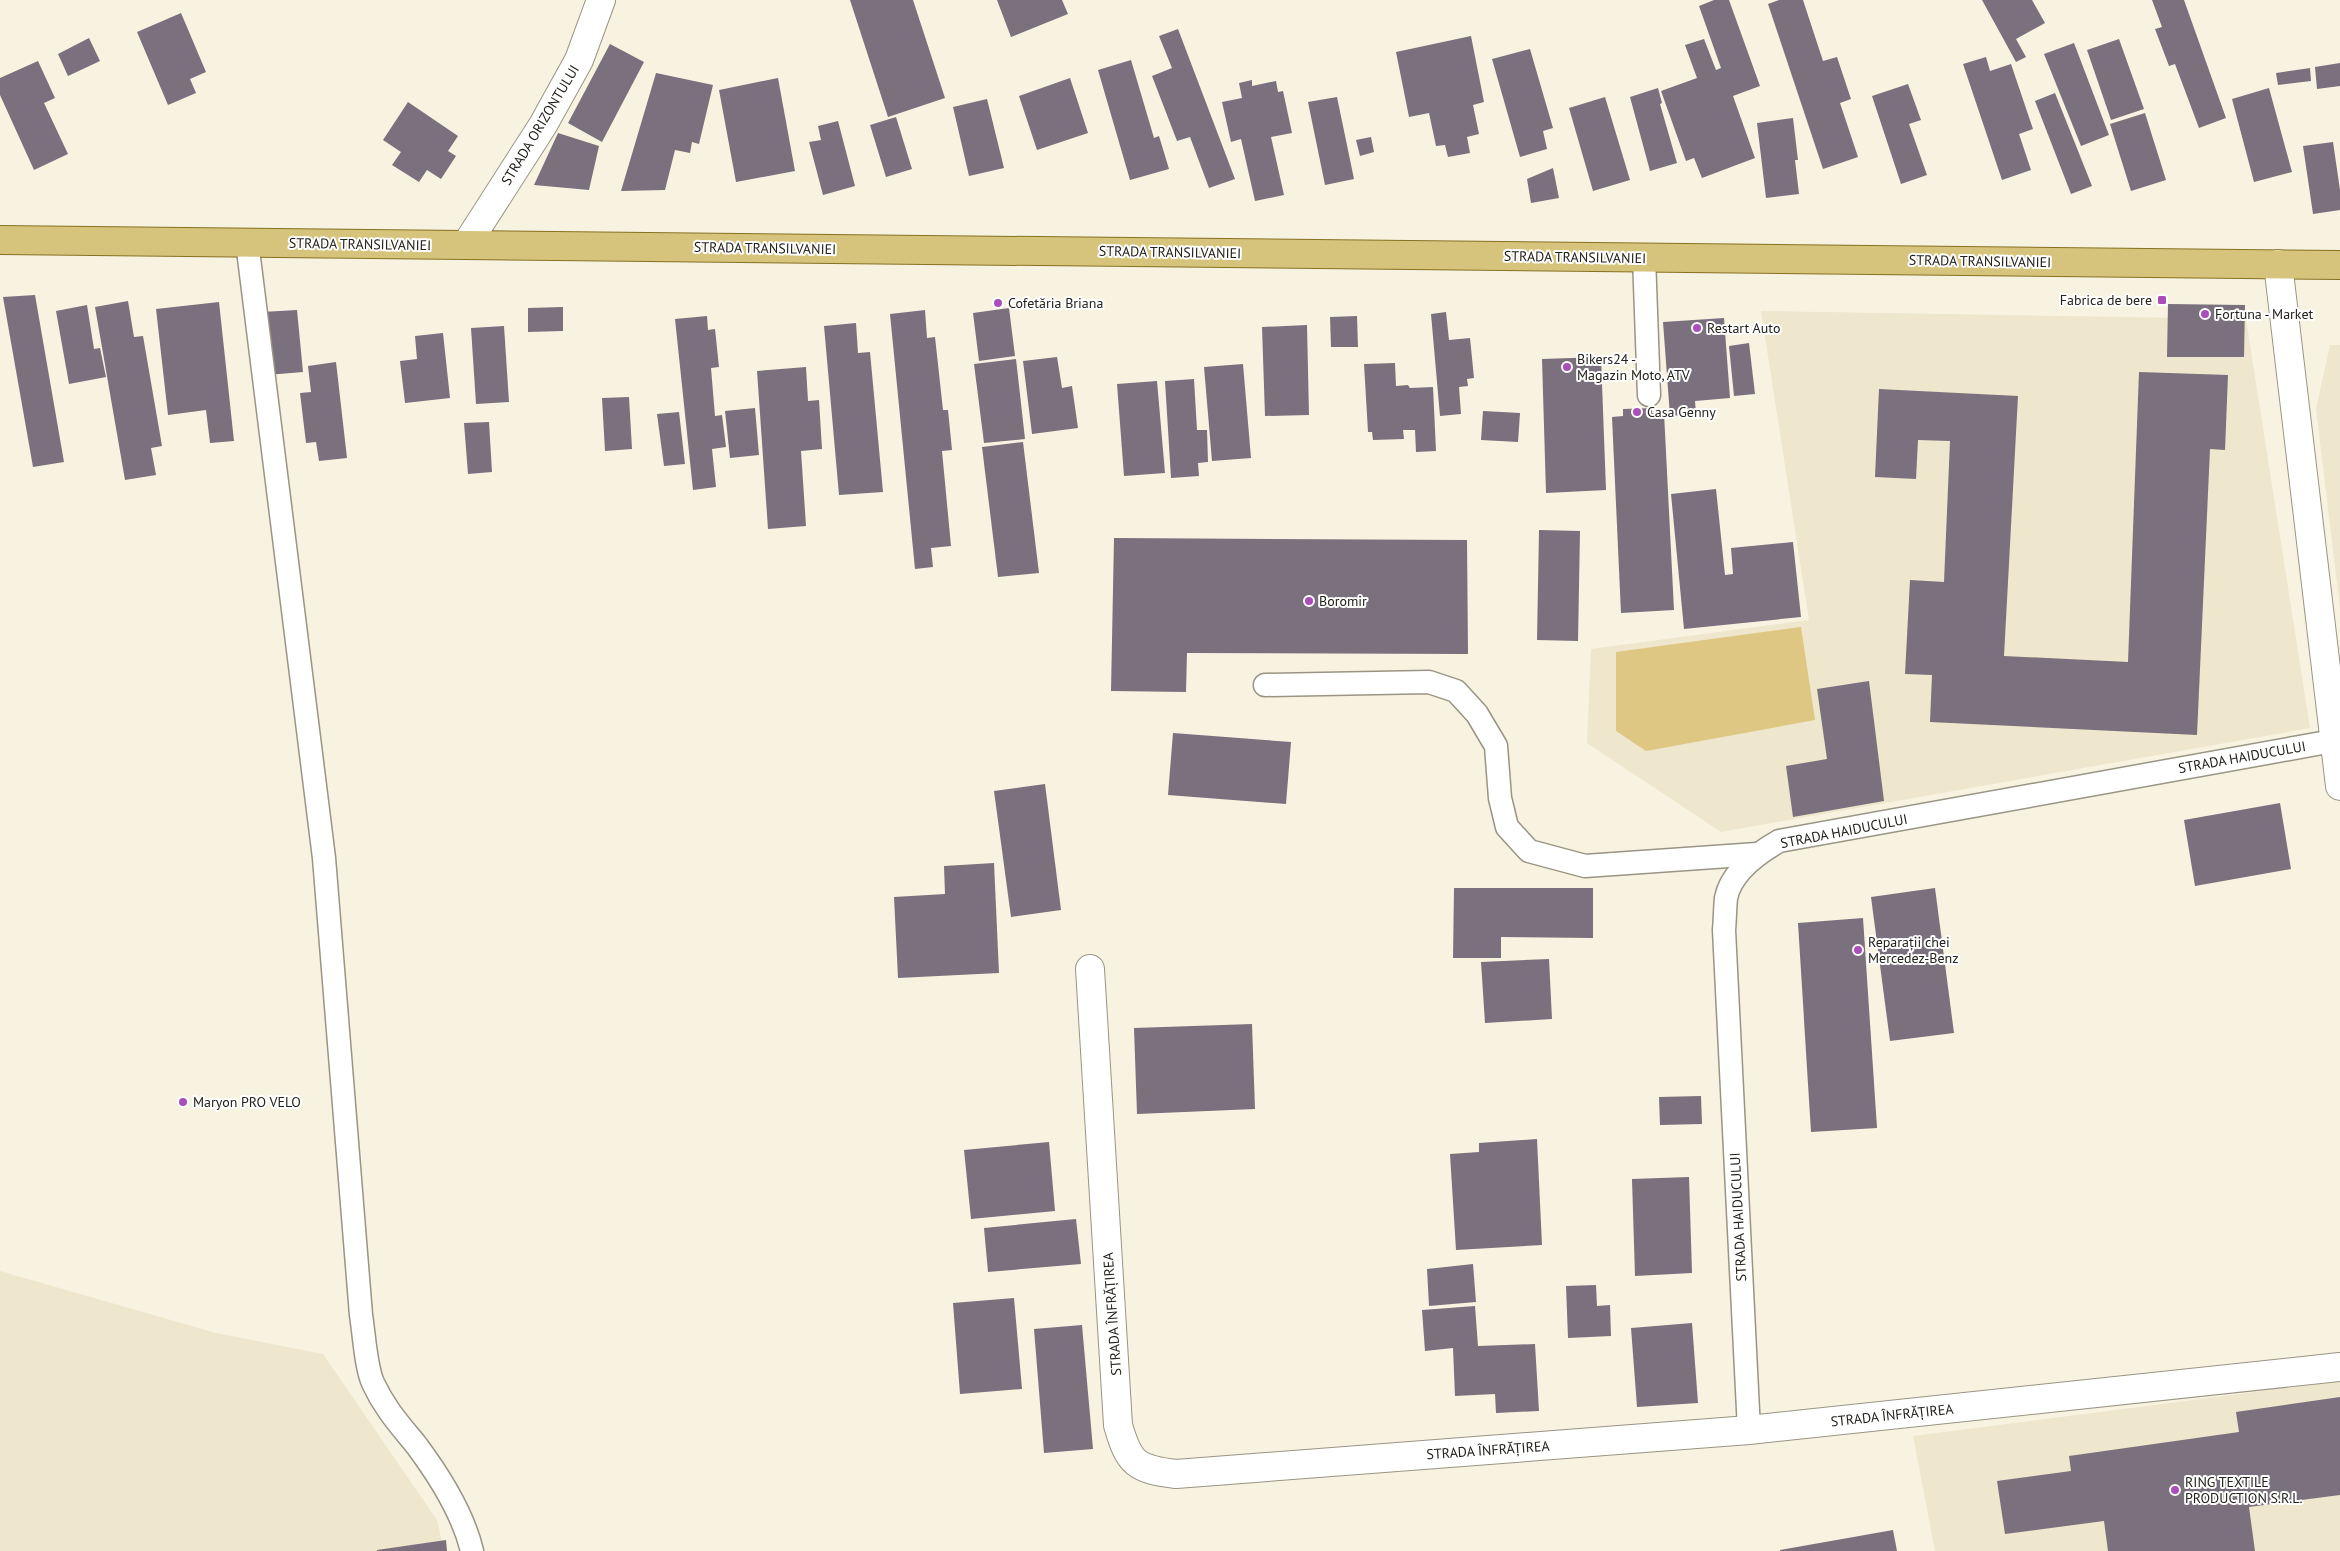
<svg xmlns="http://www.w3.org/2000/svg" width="2340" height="1551" viewBox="0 0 2340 1551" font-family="'PT Sans',sans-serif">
<rect width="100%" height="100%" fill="#f8f3e1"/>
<g fill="#eee6cd">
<path d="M 1761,311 L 2246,319 L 2310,728 L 1721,832 L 1587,743 L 1591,649 L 1809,620 Z"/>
<path d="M 2330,345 L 2340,345 L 2340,608 L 2316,409 Z"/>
<path d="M 0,1271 L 216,1333 L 323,1354 L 437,1520 L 444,1551 L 0,1551 Z"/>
<path d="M 2340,1381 L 2340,1551 L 1935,1551 L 1913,1436 Z"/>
</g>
<path fill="#ddc782" d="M 1801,627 L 1815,720 L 1646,751 L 1616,731 L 1616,652 Z"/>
<g fill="#7b707d">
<path d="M 850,0 L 913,0 L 945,98 L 888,117 Z"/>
<path d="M 997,0 L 1062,0 L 1068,14 L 1011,37 Z"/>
<path d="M 1714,0 L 1729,0 L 1760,86 L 1733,96 L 1755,158 L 1702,178 L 1694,158 L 1686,161 L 1661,91 L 1697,78 L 1685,45 L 1704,39 L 1716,70 L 1721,68 L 1699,6 Z"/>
<path d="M 1779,0 L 1803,0 L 1823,61 L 1837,57 L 1851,99 L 1840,103 L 1858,157 L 1823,169 L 1768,4 Z"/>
<path d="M 1982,0 L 2032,0 L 2045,23 L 2016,39 L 2026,57 L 2016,62 Z"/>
<path d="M 2152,0 L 2184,0 L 2226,118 L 2199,128 L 2175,64 L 2169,66 L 2155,29 L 2162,27 Z"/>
<path d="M 181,13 L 206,72 L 190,79 L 196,93 L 168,105 L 137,32 Z"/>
<path d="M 1178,29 L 1235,179 L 1209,188 L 1190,137 L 1177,141 L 1152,76 L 1172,68 L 1159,36 Z"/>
<path d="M 1471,36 L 1484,102 L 1473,105 L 1479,134 L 1467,137 L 1470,153 L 1448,157 L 1445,145 L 1436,146 L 1429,113 L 1409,117 L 1396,52 Z"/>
<path d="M 89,38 L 100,61 L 68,76 L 58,54 Z"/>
<path d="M 2119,39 L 2144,109 L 2111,120 L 2087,50 Z"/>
<path d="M 2074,43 L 2109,135 L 2081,146 L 2044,54 Z"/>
<path d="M 610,44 L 644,62 L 602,142 L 568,123 Z"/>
<path d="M 1530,49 L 1553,128 L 1543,131 L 1547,149 L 1520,157 L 1492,59 Z"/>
<path d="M 1986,57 L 1990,71 L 2011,64 L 2033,129 L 2019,134 L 2031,170 L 2002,180 L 1963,64 Z"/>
<path d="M 1131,60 L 1154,138 L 1159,136 L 1169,169 L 1130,180 L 1098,70 Z"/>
<path d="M 38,61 L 55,98 L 44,103 L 68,154 L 34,170 L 0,95 L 0,78 Z"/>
<path d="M 2340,63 L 2340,86 L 2317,89 L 2315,67 Z"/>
<path d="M 2310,68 L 2311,81 L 2278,85 L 2276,73 Z"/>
<path d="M 656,73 L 713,85 L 699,144 L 692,142 L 690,153 L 675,150 L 665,190 L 621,191 Z"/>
<path d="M 778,78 L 795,171 L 736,182 L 719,90 Z"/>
<path d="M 1070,78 L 1088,133 L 1037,150 L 1019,96 Z"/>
<path d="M 1252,80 L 1252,86 L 1276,81 L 1278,92 L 1283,91 L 1292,133 L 1271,137 L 1284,195 L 1255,201 L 1241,139 L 1231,142 L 1222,102 L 1242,98 L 1239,83 Z"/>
<path d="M 1908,84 L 1921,120 L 1909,124 L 1927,175 L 1901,184 L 1872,96 Z"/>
<path d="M 1658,88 L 1662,103 L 1660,104 L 1677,163 L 1650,171 L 1630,97 Z"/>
<path d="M 2269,88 L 2292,172 L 2254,182 L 2232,99 Z"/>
<path d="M 2055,93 L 2092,186 L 2071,194 L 2035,101 Z"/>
<path d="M 1337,97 L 1354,179 L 1325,185 L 1308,102 Z"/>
<path d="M 1605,97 L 1630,180 L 1593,191 L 1569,108 Z"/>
<path d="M 987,99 L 1004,168 L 969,176 L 953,107 Z"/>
<path d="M 408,102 L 458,136 L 448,151 L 456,156 L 441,179 L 427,170 L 419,182 L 392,165 L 401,152 L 383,140 Z"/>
<path d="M 2145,113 L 2166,180 L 2131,191 L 2110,124 Z"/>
<path d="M 896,117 L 912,169 L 886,177 L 870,125 Z"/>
<path d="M 1793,118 L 1798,160 L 1795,160 L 1799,194 L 1766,198 L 1757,123 Z"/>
<path d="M 838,121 L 855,186 L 823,195 L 809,142 L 821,140 L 818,126 Z"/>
<path d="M 558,133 L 599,146 L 589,190 L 534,185 Z"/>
<path d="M 1371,137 L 1374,152 L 1360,156 L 1356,140 Z"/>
<path d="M 2333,142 L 2340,190 L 2340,210 L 2313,214 L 2303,146 Z"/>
<path d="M 1553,168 L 1559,198 L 1531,203 L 1527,179 Z"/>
<path d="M 35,295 L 64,462 L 33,467 L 3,297 Z"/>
<path d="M 128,301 L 134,337 L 143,336 L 162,446 L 151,448 L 156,475 L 125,480 L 95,307 Z"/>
<path d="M 219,302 L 234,441 L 210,443 L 206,410 L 168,415 L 156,309 Z"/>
<path d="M 2168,304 L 2245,305 L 2244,357 L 2167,357 Z"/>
<path d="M 87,305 L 94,349 L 100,348 L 106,377 L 69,384 L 56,311 Z"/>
<path d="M 563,307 L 563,331 L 528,332 L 528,308 Z"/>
<path d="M 1009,308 L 1015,356 L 979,361 L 973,313 Z"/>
<path d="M 297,310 L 303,372 L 267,375 L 262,312 Z"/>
<path d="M 925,310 L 927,338 L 935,337 L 943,410 L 948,410 L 952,450 L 942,451 L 951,546 L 931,548 L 933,567 L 915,569 L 890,314 Z"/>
<path d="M 1446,312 L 1449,340 L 1470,338 L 1474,378 L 1467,379 L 1468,386 L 1459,387 L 1461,414 L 1440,416 L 1431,314 Z"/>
<path d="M 707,316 L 708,330 L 715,329 L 719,367 L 711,368 L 715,416 L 722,415 L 726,447 L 712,449 L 716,487 L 693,490 L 675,319 Z"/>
<path d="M 1357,316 L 1358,347 L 1331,347 L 1330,317 Z"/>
<path d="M 1724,318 L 1730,398 L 1695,401 L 1696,414 L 1670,416 L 1663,322 Z"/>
<path d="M 856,323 L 858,353 L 870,352 L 883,492 L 839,495 L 824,326 Z"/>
<path d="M 1307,325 L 1309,415 L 1265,416 L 1262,327 Z"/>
<path d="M 504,326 L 509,402 L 476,404 L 471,328 Z"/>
<path d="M 443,333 L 450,398 L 405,403 L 400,361 L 417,359 L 415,336 Z"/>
<path d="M 1749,343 L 1755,394 L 1734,396 L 1729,346 Z"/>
<path d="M 1057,357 L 1062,388 L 1072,386 L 1078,428 L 1032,434 L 1023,361 Z"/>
<path d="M 1601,357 L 1606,490 L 1546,493 L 1542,359 Z"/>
<path d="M 1016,359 L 1025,439 L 984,443 L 974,364 Z"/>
<path d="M 336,362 L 347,458 L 319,461 L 316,442 L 306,443 L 300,393 L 311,392 L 308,366 Z"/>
<path d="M 1395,363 L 1396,386 L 1408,385 L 1410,388 L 1433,387 L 1436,451 L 1416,452 L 1415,430 L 1403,430 L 1404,439 L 1373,440 L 1372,432 L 1368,432 L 1364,364 Z"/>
<path d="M 1243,364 L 1251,458 L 1212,461 L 1204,367 Z"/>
<path d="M 806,367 L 808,401 L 819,400 L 822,449 L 801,451 L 806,526 L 768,529 L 757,371 Z"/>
<path d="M 2139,372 L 2228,375 L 2225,450 L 2210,449 L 2197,735 L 1930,722 L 1932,675 L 1905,674 L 1910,580 L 1944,582 L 1950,441 L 1918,440 L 1916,479 L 1875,477 L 1879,389 L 2018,396 L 2004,656 L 2128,662 Z"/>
<path d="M 1194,379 L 1197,430 L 1207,430 L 1208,462 L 1198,463 L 1199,476 L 1171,478 L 1165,381 Z"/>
<path d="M 1157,381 L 1165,473 L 1124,476 L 1117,384 Z"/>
<path d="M 629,397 L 632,449 L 605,451 L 602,398 Z"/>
<path d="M 755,408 L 759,455 L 730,458 L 725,411 Z"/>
<path d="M 1652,408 L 1652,413 L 1664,413 L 1674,610 L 1621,613 L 1612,417 L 1623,416 L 1623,409 Z"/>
<path d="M 1483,411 L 1520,413 L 1518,442 L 1481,440 Z"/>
<path d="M 679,412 L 685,464 L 664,466 L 657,414 Z"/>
<path d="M 489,422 L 492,472 L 468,474 L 464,423 Z"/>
<path d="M 1023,442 L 1039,573 L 998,577 L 982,447 Z"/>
<path d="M 1716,489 L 1725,575 L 1733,574 L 1731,548 L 1793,542 L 1801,617 L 1684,629 L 1671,494 Z"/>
<path d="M 1539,530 L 1580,531 L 1578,641 L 1537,640 Z"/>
<path d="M 1114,538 L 1467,540 L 1468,654 L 1187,653 L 1186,692 L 1111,691 Z"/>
<path d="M 1869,681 L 1884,801 L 1793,817 L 1786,766 L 1827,759 L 1817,689 Z"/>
<path d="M 1173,733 L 1291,742 L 1286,804 L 1168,795 Z"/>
<path d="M 1045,784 L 1061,910 L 1011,917 L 994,791 Z"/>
<path d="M 2280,803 L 2291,869 L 2195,886 L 2184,820 Z"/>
<path d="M 994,863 L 999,973 L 898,978 L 894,897 L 945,894 L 944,866 Z"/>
<path d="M 1454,888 L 1593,888 L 1593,938 L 1501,937 L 1501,958 L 1453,958 Z"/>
<path d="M 1935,888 L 1954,1033 L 1890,1041 L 1871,897 Z"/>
<path d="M 1863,918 L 1877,1128 L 1811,1132 L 1798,923 Z"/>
<path d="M 1549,959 L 1552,1019 L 1485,1023 L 1481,962 Z"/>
<path d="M 1252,1024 L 1255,1109 L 1137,1114 L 1134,1028 Z"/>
<path d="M 1701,1096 L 1702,1124 L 1660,1125 L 1659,1097 Z"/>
<path d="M 1537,1139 L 1542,1245 L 1456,1250 L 1450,1154 L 1479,1152 L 1479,1143 Z"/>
<path d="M 1049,1142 L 1055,1211 L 971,1219 L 964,1150 Z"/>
<path d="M 1689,1177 L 1692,1273 L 1635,1276 L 1632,1179 Z"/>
<path d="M 1076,1219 L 1081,1264 L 988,1272 L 984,1228 Z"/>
<path d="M 1473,1264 L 1476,1302 L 1429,1306 L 1427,1269 Z"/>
<path d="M 1596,1285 L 1597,1306 L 1610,1305 L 1611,1336 L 1568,1338 L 1566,1286 Z"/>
<path d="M 1014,1298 L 1022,1389 L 960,1394 L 953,1303 Z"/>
<path d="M 1475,1306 L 1478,1346 L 1535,1344 L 1539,1411 L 1496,1413 L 1495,1394 L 1455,1396 L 1453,1348 L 1425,1351 L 1422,1310 Z"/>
<path d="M 1692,1323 L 1698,1403 L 1637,1407 L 1631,1328 Z"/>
<path d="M 1082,1325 L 1093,1449 L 1044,1453 L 1034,1329 Z"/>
<path d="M 2340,1397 L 2340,1495 L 2249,1507 L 2255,1551 L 2108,1551 L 2104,1521 L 2005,1534 L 1997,1481 L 2071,1471 L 2069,1456 L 2239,1432 L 2236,1412 Z"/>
<path d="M 1893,1530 L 1897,1551 L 1780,1551 L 1780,1550 Z"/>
<path d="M 446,1540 L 447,1551 L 377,1551 L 377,1550 Z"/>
</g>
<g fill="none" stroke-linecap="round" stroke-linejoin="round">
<defs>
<g id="service">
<path d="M 247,242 L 324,858 L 361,1315 C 364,1334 366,1368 373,1383 C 385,1409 400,1425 417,1446 C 440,1477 463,1513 472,1551"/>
<path d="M 1644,257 L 1649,395"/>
<path d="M 1265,685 L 1429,682 L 1456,691 L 1477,714 L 1496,746 L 1500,798 L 1507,827 L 1529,851 L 1585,866 L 1757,854"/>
<path d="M 1749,1430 L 1724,930 C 1725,919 1725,908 1726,898 C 1731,872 1758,853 1779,841 L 2333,741"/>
</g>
<g id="minor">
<path d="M 466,245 L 543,125 L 579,60 L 601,0"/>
<path d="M 2278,264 L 2340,786"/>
<path d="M 1090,969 L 1118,1425 C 1129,1464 1136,1469 1176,1474 L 1749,1430 L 2340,1367"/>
</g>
<path id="primary" d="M 0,240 L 2340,265"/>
</defs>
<use href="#service" stroke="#999483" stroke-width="25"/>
<use href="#minor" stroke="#999483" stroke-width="30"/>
<use href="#primary" stroke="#867122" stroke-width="30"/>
<use href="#service" stroke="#fff" stroke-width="22"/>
<use href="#minor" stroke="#fff" stroke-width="28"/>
<use href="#primary" stroke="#d6c47d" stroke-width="28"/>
</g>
<g fill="#aa4eb9" stroke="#fff" stroke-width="2">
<rect x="2157" y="295" width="10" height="10" rx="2.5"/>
<circle cx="998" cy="303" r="5"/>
<circle cx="2205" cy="314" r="5"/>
<circle cx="1697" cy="328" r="5"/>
<circle cx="1567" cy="367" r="5"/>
<circle cx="1637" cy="412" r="5"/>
<circle cx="1309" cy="601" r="5"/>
<circle cx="1858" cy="950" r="5"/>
<circle cx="183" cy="1102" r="5"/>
<circle cx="2175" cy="1490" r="5"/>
</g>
<g text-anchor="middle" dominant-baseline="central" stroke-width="4" stroke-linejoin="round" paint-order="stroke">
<g font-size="14" fill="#24221c" stroke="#fff">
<text transform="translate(540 125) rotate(-59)">STRADA ORIZONTULUI</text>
<text transform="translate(360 244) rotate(1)">STRADA TRANSILVANIEI</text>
<text transform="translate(765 248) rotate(1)">STRADA TRANSILVANIEI</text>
<text transform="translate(1170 252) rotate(1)">STRADA TRANSILVANIEI</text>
<text transform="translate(1575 257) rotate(1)">STRADA TRANSILVANIEI</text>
<text transform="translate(1980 261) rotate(1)">STRADA TRANSILVANIEI</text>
<text transform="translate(2242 757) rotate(-10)">STRADA HAIDUCULUI</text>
<text transform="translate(1844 831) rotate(-11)">STRADA HAIDUCULUI</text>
<text transform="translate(1738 1217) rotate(-93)">STRADA HAIDUCULUI</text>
<text transform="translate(1112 1314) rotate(-94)">STRADA ÎNFRĂȚIREA</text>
<text transform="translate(1892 1415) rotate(-6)">STRADA ÎNFRĂȚIREA</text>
<text transform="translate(1488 1450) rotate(-4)">STRADA ÎNFRĂȚIREA</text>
</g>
<g font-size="14" fill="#24221c" stroke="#fff" text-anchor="start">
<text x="2152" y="300" text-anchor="end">Fabrica de bere</text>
<text x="1008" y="303">Cofetăria Briana</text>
<text x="2215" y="314">Fortuna - Market</text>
<text x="1707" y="328">Restart Auto</text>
<text x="1577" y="359">Bikers24 -<tspan x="1577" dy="16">Magazin Moto, ATV</tspan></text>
<text x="1647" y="412">Casa Genny</text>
<text x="1319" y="601">Boromir</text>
<text x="1868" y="942">Reparații chei<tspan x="1868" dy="16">Mercedez-Benz</tspan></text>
<text x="193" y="1102">Maryon PRO VELO</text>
<text x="2185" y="1482">RING TEXTILE<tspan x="2185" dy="16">PRODUCTION S.R.L.</tspan></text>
</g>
</g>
</svg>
